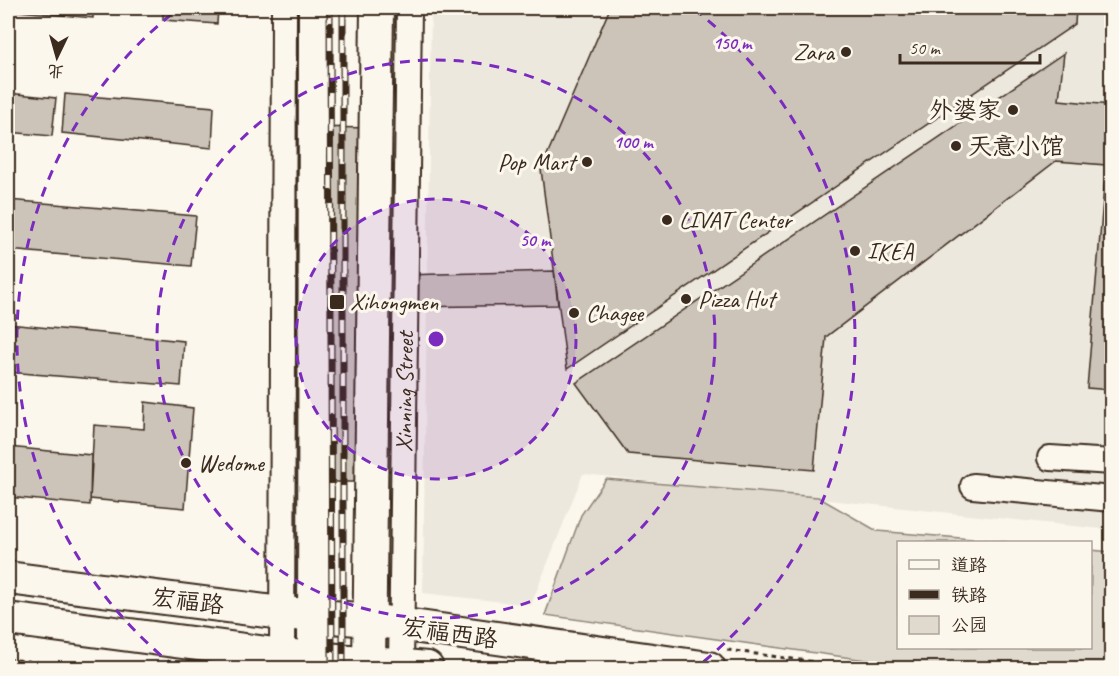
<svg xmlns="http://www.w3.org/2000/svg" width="1119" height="676" viewBox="0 0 1119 676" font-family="Caveat,'LXGW WenKai TC',sans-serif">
<rect width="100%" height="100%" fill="#fbf7ec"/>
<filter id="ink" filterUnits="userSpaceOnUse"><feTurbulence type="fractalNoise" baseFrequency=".0167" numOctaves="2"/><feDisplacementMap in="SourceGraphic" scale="12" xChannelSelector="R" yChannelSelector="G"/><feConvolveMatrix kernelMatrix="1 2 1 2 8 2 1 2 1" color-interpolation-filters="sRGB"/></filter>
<g filter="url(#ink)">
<path fill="#ede8dd" d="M 431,8 L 1111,8 L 1111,530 L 583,474 L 531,605 L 423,593 Z"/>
<path fill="#dfd9ce" stroke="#8d8276" stroke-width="1.5" d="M 606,479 L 818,497 L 877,531 L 1008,542 L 898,542 L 898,648 L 1090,648 L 1091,550 L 1111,552 L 1111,668 L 923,668 L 545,615 L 581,515 Z"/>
<g fill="#ccc4b9" stroke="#3b2a1e" stroke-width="1.5">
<path d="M 8,8 L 93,8 L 93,18 L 8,10 Z"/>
<path d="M 163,8 L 218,8 L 217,24 L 163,20 Z"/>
<path d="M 610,8 L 1076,8 L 1075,24 L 567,369 L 541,169 Z"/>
<path d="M 1064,53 L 1059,100 L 1110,105 L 1112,87 L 1112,390 L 1087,388 L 1106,165 L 1056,161 L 826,337 L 814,470 L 628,454 L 576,383 Z"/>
<path d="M 8,93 L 56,98 L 52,136 L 8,132 Z"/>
<path d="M 65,94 L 214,107 L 212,148 L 62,133 Z"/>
<path d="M 293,127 L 382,128 L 382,158 L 396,167 L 392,469 L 373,482 L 297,482 L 284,470 Z"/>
<path d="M 8,200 L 196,216 L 191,266 L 8,250 Z"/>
<path d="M 554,271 L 558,305 L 401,307 L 401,275 Z"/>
<path d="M 8,324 L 184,341 L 181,386 L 8,372 Z"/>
<path d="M 145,402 L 193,408 L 185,508 L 90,499 L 94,425 L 144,429 Z"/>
<path d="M 8,447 L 91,455 L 90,505 L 8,497 Z"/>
</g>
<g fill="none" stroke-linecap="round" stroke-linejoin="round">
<defs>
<g id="minor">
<path d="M 1050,458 L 1112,462"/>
<path d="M 973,486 L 1112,499"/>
<path d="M 282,668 L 284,8"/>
<path id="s1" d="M 401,668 L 409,8"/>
</g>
<g id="major">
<path d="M 8,578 L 282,613 L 370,620 L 709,668"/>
<path d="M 8,619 L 282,655 L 427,668"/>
<path d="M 314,668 L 315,8"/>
<path d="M 369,668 L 377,8"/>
</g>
</defs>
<use href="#minor" stroke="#3b2a1e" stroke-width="28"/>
<use href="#major" stroke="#3b2a1e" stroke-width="36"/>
<g stroke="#3b2a1e" stroke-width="3" stroke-dasharray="4.5 4.5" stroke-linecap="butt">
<path d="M 727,650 L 859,668"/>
<path d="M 8,659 L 86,668"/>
</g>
<use href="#minor" stroke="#fbf7ec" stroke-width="24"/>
<use href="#major" stroke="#fbf7ec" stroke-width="32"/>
<defs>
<g id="rail">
<path d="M 330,8 L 332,668"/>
<path d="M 343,668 L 343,8"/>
</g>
</defs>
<use href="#rail" stroke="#3b2a1e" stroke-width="7"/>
<use href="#rail" stroke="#fbf7ec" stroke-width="4.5" stroke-dasharray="14" stroke-linecap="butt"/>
</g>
</g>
<circle cx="436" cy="339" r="140" fill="#7b2cbf" fill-opacity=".12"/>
<g fill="none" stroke="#7b2cbf" stroke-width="3" stroke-dasharray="10 8">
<circle cx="436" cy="339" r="140"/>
<circle cx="436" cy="339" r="279"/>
<path d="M175 667A419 419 0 0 1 178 9M694 9A419 419 0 0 1 697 667"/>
</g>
<g fill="#3b2a1e" stroke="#fbf7ec" stroke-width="2">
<circle cx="846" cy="52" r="6"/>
<circle cx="1013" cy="110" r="6"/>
<circle cx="956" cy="146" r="6"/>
<circle cx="587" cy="162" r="6"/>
<circle cx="667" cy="220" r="6"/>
<circle cx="855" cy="251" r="6"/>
<circle cx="686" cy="299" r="6"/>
<rect x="329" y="294" width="16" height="16" rx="3"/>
<circle cx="574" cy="313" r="6"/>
<circle cx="186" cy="463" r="6"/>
</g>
<g text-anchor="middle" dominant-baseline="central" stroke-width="6" stroke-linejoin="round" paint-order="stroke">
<g font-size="24" fill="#3b2a1e" stroke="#fbf7ec" text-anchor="start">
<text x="834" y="52" text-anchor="end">Zara</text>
<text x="1001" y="110" text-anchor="end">外婆家</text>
<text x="968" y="146">天意小馆</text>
<text x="575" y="162" text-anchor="end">Pop Mart</text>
<text x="679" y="220">LIVAT Center</text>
<text x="867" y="251">IKEA</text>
<text x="698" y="299">Pizza Hut</text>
<text x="350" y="302">Xihongmen</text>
<text x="586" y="313">Chagee</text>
<text x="198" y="463">Wedome</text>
</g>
<g font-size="24" fill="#3b2a1e" stroke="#fbf7ec">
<text stroke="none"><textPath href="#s1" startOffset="276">Xinning Street</textPath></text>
<text transform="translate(188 601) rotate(7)">宏福路</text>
<text transform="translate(450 633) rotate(8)">宏福西路</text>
</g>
</g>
<circle cx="436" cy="339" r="9" fill="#7b2cbf" stroke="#fbf7ec" stroke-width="3"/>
<g font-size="18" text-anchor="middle" font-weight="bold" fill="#7b2cbf" stroke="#fbf7ec" stroke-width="6" stroke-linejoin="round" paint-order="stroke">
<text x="732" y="49">150 m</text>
<text x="633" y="148">100 m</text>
<text x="535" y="246">50 m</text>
</g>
<rect width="1119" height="676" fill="none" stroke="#fbf7ec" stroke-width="30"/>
<rect x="15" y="15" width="1089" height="646" fill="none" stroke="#3b2a1e" stroke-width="2" filter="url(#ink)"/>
<rect x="897" y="541" width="195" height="108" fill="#fbf7ec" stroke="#aea59a" stroke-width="1.5"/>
<rect x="909" y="560" width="30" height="9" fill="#fbf7ec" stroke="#aea59a" stroke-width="1.5"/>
<text x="951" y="571" font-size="18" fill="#3b2a1e">道路</text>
<rect x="909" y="590" width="30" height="9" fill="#3b2a1e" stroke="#aea59a" stroke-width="1.5"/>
<text x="951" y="601" font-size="18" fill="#3b2a1e">铁路</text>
<rect x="909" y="616" width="30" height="18" fill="#dfd9ce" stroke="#aea59a" stroke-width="1.5"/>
<text x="951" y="631" font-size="18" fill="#3b2a1e">公园</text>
<g transform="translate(57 57) rotate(185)" stroke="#fbf7ec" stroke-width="4.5" paint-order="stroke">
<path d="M0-4.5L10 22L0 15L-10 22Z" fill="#3b2a1e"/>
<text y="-9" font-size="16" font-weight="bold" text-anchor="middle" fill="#3b2a1e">北</text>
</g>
<path d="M900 54v9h140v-9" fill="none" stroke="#3b2a1e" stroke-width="3"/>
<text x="909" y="54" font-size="18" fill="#3b2a1e" stroke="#fbf7ec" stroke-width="4.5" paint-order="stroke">50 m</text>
</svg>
